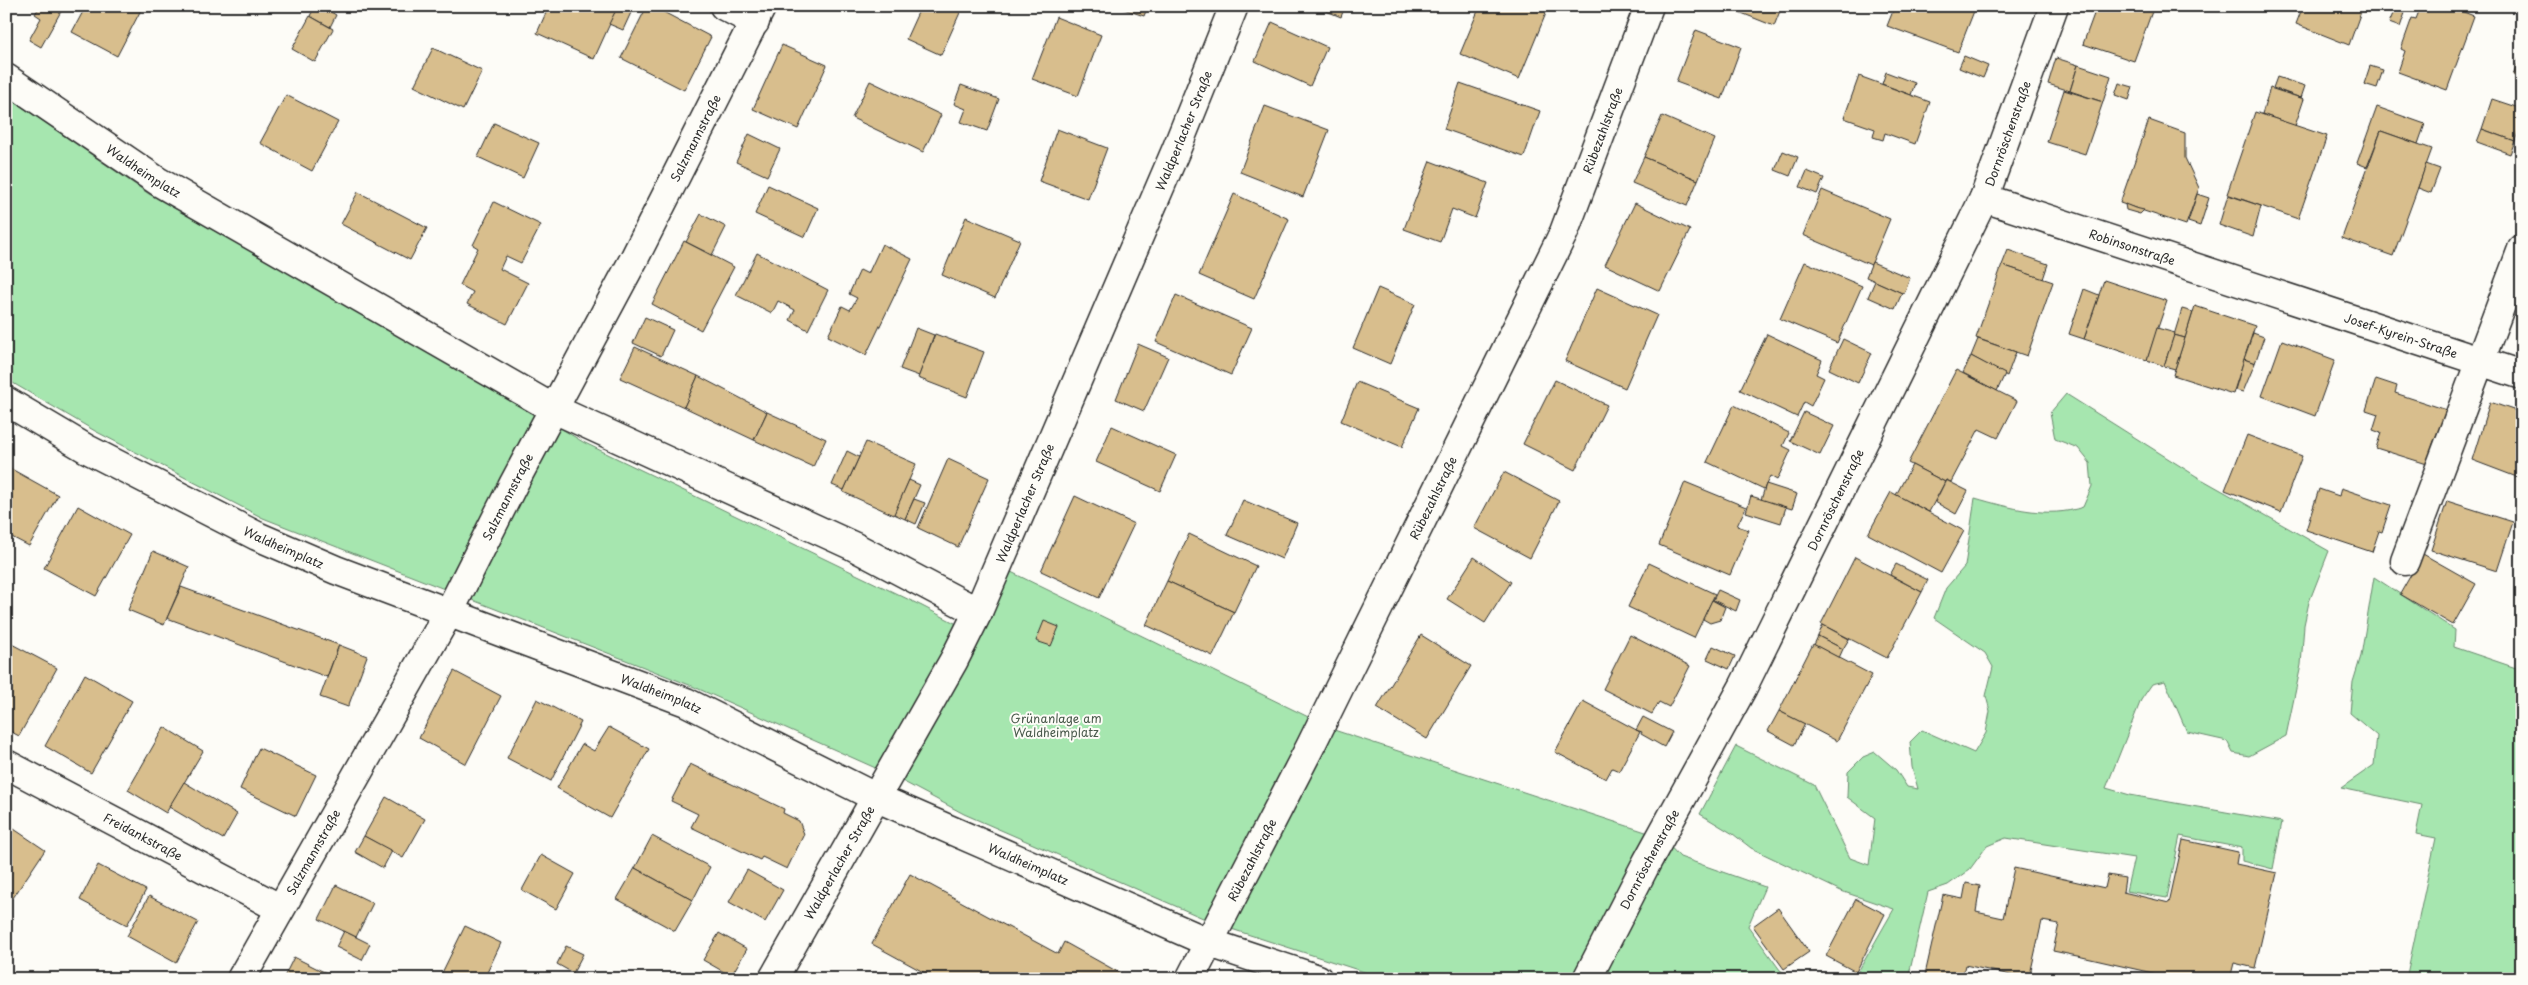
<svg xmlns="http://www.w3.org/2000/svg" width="2528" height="985" viewBox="0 0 2528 985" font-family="'Playpen Sans',sans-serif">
<rect width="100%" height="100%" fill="#fdfcf7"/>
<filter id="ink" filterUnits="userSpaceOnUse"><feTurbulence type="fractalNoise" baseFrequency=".02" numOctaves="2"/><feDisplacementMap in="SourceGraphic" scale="10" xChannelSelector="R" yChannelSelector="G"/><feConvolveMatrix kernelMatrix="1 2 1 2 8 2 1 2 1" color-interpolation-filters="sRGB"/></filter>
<g filter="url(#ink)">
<g fill="#a6e6af" stroke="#68886d">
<path d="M 6,96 L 149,194 L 518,402 L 583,442 L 922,606 L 978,635 L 1009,571 L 1337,731 L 1661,837 L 1680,857 L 1765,887 L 1748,926 L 1780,970 L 1792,979 L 1386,979 L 1219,925 L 964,814 L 889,774 L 692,686 L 263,518 L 95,431 L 6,379 Z"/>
<path d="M 2066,394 L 2196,476 L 2329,551 L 2309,602 L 2304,625 L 2301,665 L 2286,736 L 2249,756 L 2233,753 L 2227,741 L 2187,732 L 2165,681 L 2152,684 L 2141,700 L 2106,788 L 2130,795 L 2282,822 L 2273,869 L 2242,861 L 2242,848 L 2180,836 L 2167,898 L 2126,891 L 2134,858 L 2006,838 L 1987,846 L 1970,869 L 1948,885 L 1928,892 L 1908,979 L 1851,979 L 1855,977 L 1894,909 L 1841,891 L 1751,848 L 1733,834 L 1700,814 L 1736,746 L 1814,785 L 1850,858 L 1869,865 L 1875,818 L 1847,797 L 1848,772 L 1863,757 L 1875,752 L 1896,770 L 1907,787 L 1918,789 L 1912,767 L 1910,742 L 1922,730 L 1974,753 L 1986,733 L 1990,711 L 1986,696 L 1993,667 L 1985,653 L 1934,618 L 1946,588 L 1965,566 L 1975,498 C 2010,508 2048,519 2083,507 L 2092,486 L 2090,463 L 2078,448 L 2055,439 L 2050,413 Z"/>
<path d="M 2374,577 L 2455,630 L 2454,647 L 2522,670 L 2522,979 L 2406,979 L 2436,838 L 2416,834 L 2422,805 L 2341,788 L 2374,765 L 2377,736 L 2350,713 L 2353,682 L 2361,656 Z"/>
</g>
<g fill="#d8be8d" stroke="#2b2b2b">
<path d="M 40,6 L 64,6 L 41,47 L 29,40 L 41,18 L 35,14 Z"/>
<path d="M 86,6 L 143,6 L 117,56 L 72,32 Z"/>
<path d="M 315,6 L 321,6 L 336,15 L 330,27 L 310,16 Z"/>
<path d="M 549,6 L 618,6 L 594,59 L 537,33 Z"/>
<path d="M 618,6 L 634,6 L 623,30 L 609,24 Z"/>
<path d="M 647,6 L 652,6 L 711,37 L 684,90 L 621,58 Z"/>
<path d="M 921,6 L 963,6 L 941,55 L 906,39 Z"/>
<path d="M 1115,6 L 1148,6 L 1144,16 Z"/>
<path d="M 1314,6 L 1345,6 L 1341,17 Z"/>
<path d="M 1480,6 L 1549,6 L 1519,79 L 1460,54 Z"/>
<path d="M 1724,6 L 1782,6 L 1774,26 Z"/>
<path d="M 1895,6 L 1976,6 L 1958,52 L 1887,26 Z"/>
<path d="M 2097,6 L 2154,6 L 2134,61 L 2083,44 Z"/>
<path d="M 2303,6 L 2363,6 L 2349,45 L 2296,24 Z"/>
<path d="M 2421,6 L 2448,6 L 2474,16 L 2447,90 L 2398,72 L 2405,51 L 2401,49 L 2412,18 L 2416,19 Z"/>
<path d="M 2395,9 L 2405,13 L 2400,27 L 2389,23 Z"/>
<path d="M 310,16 L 333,29 L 315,62 L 292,49 Z"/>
<path d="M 1056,17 L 1101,35 L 1078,96 L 1032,79 Z"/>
<path d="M 1272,22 L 1327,47 L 1310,86 L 1255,61 Z"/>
<path d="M 1696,30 L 1741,47 L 1722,99 L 1676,82 Z"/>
<path d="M 782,45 L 827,65 L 798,129 L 753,109 Z"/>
<path d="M 433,48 L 482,71 L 463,110 L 414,86 Z"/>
<path d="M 2522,51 L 2522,78 L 2513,75 Z"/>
<path d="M 1964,56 L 1988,66 L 1983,78 L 1959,68 Z"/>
<path d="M 2056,58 L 2078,65 L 2070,91 L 2048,84 Z"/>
<path d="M 2078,65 L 2111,76 L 2103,102 L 2070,91 Z"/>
<path d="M 2370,66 L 2383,70 L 2377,88 L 2364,84 Z"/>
<path d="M 1886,72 L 1915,83 L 1911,95 L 1882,84 Z"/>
<path d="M 1859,76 L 1930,102 L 1915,144 L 1885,133 L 1883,140 L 1873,137 L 1875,129 L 1844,118 Z"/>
<path d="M 2277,77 L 2305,86 L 2301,98 L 2273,88 Z"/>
<path d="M 870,81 L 941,115 L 923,152 L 852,118 Z"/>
<path d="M 1460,83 L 1540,111 L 1524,157 L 1444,129 Z"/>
<path d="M 2119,83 L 2133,87 L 2129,100 L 2115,95 Z"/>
<path d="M 961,85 L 999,99 L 987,131 L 961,122 L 966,109 L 954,104 Z"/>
<path d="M 2270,88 L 2304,99 L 2295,126 L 2262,114 Z"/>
<path d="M 2064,90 L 2103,102 L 2085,154 L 2047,142 Z"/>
<path d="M 286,95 L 338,122 L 312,171 L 260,143 Z"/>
<path d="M 2492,99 L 2522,109 L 2522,121 L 2515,141 L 2482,129 Z"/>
<path d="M 1265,106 L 1329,130 L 1303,197 L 1240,172 Z"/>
<path d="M 2377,107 L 2425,124 L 2418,144 L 2381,131 L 2367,167 L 2357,163 Z"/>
<path d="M 2255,112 L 2327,136 L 2298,219 L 2227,194 Z"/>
<path d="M 1662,116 L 1715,139 L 1698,180 L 1644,157 Z"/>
<path d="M 2149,120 L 2185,133 L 2185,158 L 2199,188 L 2186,225 L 2120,203 Z"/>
<path d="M 494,123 L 539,143 L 523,178 L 478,157 Z"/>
<path d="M 1057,129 L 1107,148 L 1088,199 L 1039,181 Z"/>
<path d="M 2482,129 L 2515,141 L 2510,154 L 2477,142 Z"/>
<path d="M 2381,131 L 2432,149 L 2393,256 L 2342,238 Z"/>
<path d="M 749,134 L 780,149 L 767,176 L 736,162 Z"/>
<path d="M 1783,151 L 1798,157 L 1790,176 L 1775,170 Z"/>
<path d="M 1644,157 L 1698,180 L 1687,206 L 1632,183 Z"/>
<path d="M 1430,161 L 1488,183 L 1475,218 L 1452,209 L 1440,242 L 1404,229 Z"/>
<path d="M 2426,164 L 2440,169 L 2431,193 L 2418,188 Z"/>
<path d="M 1807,171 L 1824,178 L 1817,194 L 1800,187 Z"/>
<path d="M 768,185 L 818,208 L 805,237 L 755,214 Z"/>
<path d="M 1822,190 L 1890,219 L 1871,265 L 1803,235 Z"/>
<path d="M 358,192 L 427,228 L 410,260 L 341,224 Z"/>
<path d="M 1234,194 L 1289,219 L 1254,299 L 1199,275 Z"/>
<path d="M 2197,194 L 2209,198 L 2200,226 L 2188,222 Z"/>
<path d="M 2228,195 L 2261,206 L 2253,237 L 2219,225 Z"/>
<path d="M 494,202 L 541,225 L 521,263 L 506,256 L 500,269 L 528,283 L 507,324 L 467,304 L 473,292 L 460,285 L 478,248 L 473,245 Z"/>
<path d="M 1635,203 L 1690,230 L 1660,291 L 1605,265 Z"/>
<path d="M 2125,204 L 2135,208 L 2144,210 L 2140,214 L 2126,210 Z"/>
<path d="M 701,214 L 726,227 L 712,255 L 686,242 Z"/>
<path d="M 966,217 L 1020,240 L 995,298 L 942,275 Z"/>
<path d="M 684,241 L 734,267 L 701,330 L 652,304 Z"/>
<path d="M 882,244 L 912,259 L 866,355 L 828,336 L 842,306 L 850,310 L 857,298 L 849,294 L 860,270 L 868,274 Z"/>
<path d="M 2008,250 L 2048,264 L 2043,279 L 2002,265 Z"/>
<path d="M 757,253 L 828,290 L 808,330 L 790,320 L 795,310 L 778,301 L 772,313 L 736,295 Z"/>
<path d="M 1805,262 L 1862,286 L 1837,343 L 1780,319 Z"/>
<path d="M 1872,262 L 1910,278 L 1904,294 L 1866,277 Z"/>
<path d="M 2002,265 L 2053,282 L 2027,356 L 1976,338 Z"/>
<path d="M 2104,280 L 2167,301 L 2147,360 L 2084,339 Z"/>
<path d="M 1875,281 L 1902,293 L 1895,309 L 1868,297 Z"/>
<path d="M 1378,288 L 1415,304 L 1390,364 L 1353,348 Z"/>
<path d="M 1597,288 L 1657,315 L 1625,388 L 1565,361 Z"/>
<path d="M 2084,289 L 2099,295 L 2084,339 L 2069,334 Z"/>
<path d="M 1176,295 L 1252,328 L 1231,375 L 1156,342 Z"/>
<path d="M 2195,306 L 2255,326 L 2233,394 L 2173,375 Z"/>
<path d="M 2182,309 L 2193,312 L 2185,338 L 2174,335 Z"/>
<path d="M 645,317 L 673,330 L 661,356 L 633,343 Z"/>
<path d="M 916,328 L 934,335 L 919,376 L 900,369 Z"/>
<path d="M 2157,328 L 2175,333 L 2164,366 L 2147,360 Z"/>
<path d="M 2253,333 L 2264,337 L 2255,363 L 2244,359 Z"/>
<path d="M 935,334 L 984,352 L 967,397 L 918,378 Z"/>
<path d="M 1767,334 L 1822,360 L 1816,374 L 1824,378 L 1811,406 L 1804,402 L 1797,417 L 1740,390 Z"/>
<path d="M 2174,335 L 2185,338 L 2175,369 L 2164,366 Z"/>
<path d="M 1843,339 L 1872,353 L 1858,383 L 1829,369 Z"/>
<path d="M 1978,339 L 2016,352 L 2007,376 L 1971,356 Z"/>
<path d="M 2282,340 L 2335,360 L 2315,416 L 2262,396 Z"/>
<path d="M 1138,344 L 1168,357 L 1144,411 L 1116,399 Z"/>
<path d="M 635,347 L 698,376 L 684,407 L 620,378 Z"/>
<path d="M 1971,356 L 2005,374 L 1997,391 L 1963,373 Z"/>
<path d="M 2244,359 L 2255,363 L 2243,392 L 2235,390 Z"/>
<path d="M 1956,370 L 2017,401 L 1998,438 L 1979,429 L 1951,482 L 1946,480 L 1945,482 L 1908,463 Z"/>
<path d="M 698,376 L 767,412 L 754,440 L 684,407 Z"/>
<path d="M 2376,379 L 2397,386 L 2395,393 L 2450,411 L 2439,443 L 2434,441 L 2427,464 L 2376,448 L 2381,433 L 2373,430 L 2378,414 L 2366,410 Z"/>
<path d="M 1555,380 L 1607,405 L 1575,470 L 1523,444 Z"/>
<path d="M 1357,382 L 1419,408 L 1402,447 L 1341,421 Z"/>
<path d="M 2490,402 L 2522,413 L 2522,479 L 2472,460 Z"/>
<path d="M 1734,405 L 1789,433 L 1783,446 L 1791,450 L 1777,480 L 1770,476 L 1764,489 L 1707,462 Z"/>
<path d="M 767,412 L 826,439 L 813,467 L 754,440 Z"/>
<path d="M 1804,412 L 1834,426 L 1820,455 L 1790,441 Z"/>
<path d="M 1112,426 L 1176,455 L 1160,491 L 1096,462 Z"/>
<path d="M 2247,435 L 2302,456 L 2281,512 L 2225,490 Z"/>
<path d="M 866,442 L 916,464 L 894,515 L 843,492 Z"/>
<path d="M 847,451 L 859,457 L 844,490 L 832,485 Z"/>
<path d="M 948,459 L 989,478 L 958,547 L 918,528 Z"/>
<path d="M 1912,465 L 1945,482 L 1929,512 L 1896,495 Z"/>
<path d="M 6,466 L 58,495 L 29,546 L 6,534 Z"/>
<path d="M 1504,472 L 1559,501 L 1530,558 L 1474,528 Z"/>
<path d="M 909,480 L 920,485 L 905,519 L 894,514 Z"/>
<path d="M 1946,480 L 1968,491 L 1956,514 L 1935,502 Z"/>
<path d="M 1685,482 L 1746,507 L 1737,526 L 1749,530 L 1730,575 L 1659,545 Z"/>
<path d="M 1766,484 L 1797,494 L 1792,509 L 1761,500 Z"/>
<path d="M 2341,488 L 2391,505 L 2382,532 L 2379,531 L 2372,552 L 2306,530 L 2319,489 L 2339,496 Z"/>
<path d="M 1891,492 L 1964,531 L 1941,573 L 1868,534 Z"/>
<path d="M 1075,496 L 1134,524 L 1099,598 L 1041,571 Z"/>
<path d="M 1751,496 L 1786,507 L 1781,523 L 1746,512 Z"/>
<path d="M 914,499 L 925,503 L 916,524 L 905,519 Z"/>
<path d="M 1243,500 L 1297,523 L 1282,559 L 1227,535 Z"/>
<path d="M 2447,501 L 2513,522 L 2497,571 L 2431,550 Z"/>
<path d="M 78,506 L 130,535 L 96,596 L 44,568 Z"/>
<path d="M 1189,534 L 1256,566 L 1234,612 L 1167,581 Z"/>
<path d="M 153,551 L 189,567 L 164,625 L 128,610 Z"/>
<path d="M 2423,554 L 2476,584 L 2453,625 L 2400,594 Z"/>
<path d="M 1474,557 L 1511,582 L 1485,623 L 1447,599 Z"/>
<path d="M 1855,557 L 1922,592 L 1887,658 L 1821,624 Z"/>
<path d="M 1649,563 L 1715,594 L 1694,638 L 1628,607 Z"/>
<path d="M 1896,564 L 1928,580 L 1922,592 L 1890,575 Z"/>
<path d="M 1167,581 L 1234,612 L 1213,656 L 1146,625 Z"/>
<path d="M 181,587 L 339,645 L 327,677 L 167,618 Z"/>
<path d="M 1718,590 L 1740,600 L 1736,611 L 1713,600 Z"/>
<path d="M 1712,600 L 1725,607 L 1720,620 L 1710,623 L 1703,619 Z"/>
<path d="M 1044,621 L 1059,627 L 1051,646 L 1036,641 Z"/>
<path d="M 1823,625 L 1849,639 L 1843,649 L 1818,636 Z"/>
<path d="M 1421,635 L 1471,666 L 1427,739 L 1377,708 Z"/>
<path d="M 1630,635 L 1690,666 L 1669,707 L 1659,702 L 1652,714 L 1603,689 Z"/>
<path d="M 1818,636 L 1843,649 L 1839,658 L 1814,645 Z"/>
<path d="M 6,641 L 57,668 L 19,736 L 6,729 Z"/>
<path d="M 1813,644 L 1872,675 L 1837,741 L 1779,711 Z"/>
<path d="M 339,645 L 367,656 L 348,707 L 320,697 Z"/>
<path d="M 1713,646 L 1735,656 L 1729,669 L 1707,659 Z"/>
<path d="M 454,671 L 501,696 L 466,764 L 419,738 Z"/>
<path d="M 85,674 L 132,701 L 91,773 L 45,746 Z"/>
<path d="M 537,699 L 581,722 L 551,781 L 507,758 Z"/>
<path d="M 1583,701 L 1640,732 L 1619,771 L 1612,768 L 1606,779 L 1555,752 Z"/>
<path d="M 1779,711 L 1805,724 L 1794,745 L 1768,731 Z"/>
<path d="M 1643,717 L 1672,732 L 1664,747 L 1641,734 L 1642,732 L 1636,730 Z"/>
<path d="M 164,727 L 203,751 L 166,813 L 128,790 Z"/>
<path d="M 609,727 L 649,749 L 610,818 L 557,788 L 582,744 L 594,751 Z"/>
<path d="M 259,748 L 316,775 L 296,816 L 240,789 Z"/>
<path d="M 690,764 L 784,809 L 783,813 L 799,821 L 804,834 L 787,869 L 762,857 L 760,860 L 691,827 L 698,814 L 671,801 Z"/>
<path d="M 184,782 L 237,814 L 223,839 L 169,807 Z"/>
<path d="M 386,797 L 425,819 L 403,858 L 364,836 Z"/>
<path d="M 11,827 L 45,850 L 13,898 L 6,893 L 6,833 Z"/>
<path d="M 364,836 L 392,851 L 383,868 L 355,852 Z"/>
<path d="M 652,836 L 710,867 L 693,900 L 635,868 Z"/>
<path d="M 2183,840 L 2238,852 L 2236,864 L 2277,873 L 2255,968 L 2234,963 L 2230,979 L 2179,979 L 2082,957 L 2053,951 L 2059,924 L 2042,921 L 2029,979 L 1965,965 L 1963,973 L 1988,979 L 1924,979 L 1943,895 L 1963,899 L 1966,883 L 1980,886 L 1976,912 L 2003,918 L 2014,868 L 2105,888 L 2108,875 L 2125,878 L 2123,892 L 2169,903 Z"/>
<path d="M 541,855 L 575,874 L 556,909 L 522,890 Z"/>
<path d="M 98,865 L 146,890 L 127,925 L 80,900 Z"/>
<path d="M 635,868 L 693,900 L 675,931 L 617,899 Z"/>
<path d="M 747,870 L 783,890 L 765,922 L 729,902 Z"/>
<path d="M 910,874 L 1058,954 L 1064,942 L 1127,977 L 1126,979 L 936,979 L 872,944 Z"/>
<path d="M 336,885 L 373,903 L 356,937 L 319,919 Z"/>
<path d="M 149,896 L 198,922 L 176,963 L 127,936 Z"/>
<path d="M 1856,899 L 1885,914 L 1856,972 L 1826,956 Z"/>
<path d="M 1778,908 L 1809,952 L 1784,969 L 1753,926 Z"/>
<path d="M 465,926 L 501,943 L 484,979 L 439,979 Z"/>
<path d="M 344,931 L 370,944 L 362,960 L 336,947 Z"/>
<path d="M 719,933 L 747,949 L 731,976 L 703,960 Z"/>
<path d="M 566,946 L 583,954 L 573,973 L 557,964 Z"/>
<path d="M 294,957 L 320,970 L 339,979 L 283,979 Z"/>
</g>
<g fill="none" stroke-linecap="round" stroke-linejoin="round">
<defs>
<g id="minor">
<path d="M 724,6 L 755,22"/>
<path id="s1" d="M 6,78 L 159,182 L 554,409 L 853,546 L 978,612"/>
<path id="s2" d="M 1984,198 L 2522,375"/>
<path id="s3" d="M 6,401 L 87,449 L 257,536 L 336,570 L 686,702 L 875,797 L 1210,943 L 1318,979"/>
<path d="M 2405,561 L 2522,249"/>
<path id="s4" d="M 6,764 L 279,908"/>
<path id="s5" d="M 241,979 L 449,612 L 514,483 L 635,257 L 762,6"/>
<path id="s6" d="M 773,979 L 954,660 L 978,612 L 1176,150 L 1234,6"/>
<path id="s7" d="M 1190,979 L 1310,747 L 1564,232 L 1649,6"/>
<path id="s8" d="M 1587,979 L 1647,862 L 1743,687 L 1984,198 L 2054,6"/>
</g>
</defs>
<use href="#minor" stroke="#2b2b2b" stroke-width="31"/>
<use href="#minor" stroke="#fdfcf7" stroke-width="28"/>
</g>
</g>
<g text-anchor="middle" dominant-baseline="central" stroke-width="4" stroke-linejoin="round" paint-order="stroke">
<g font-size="12" fill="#2b2b2b" stroke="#fdfcf7">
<text stroke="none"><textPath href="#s6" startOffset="944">Waldperlacher Straße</textPath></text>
<text stroke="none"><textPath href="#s7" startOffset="944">Rübezahlstraße</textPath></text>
<text stroke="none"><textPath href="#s8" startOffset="945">Dornröschenstraße</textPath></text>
<text stroke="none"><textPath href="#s5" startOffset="956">Salzmannstraße</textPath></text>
<text stroke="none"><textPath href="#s1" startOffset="166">Waldheimplatz</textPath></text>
<text stroke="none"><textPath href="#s2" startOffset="156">Robinsonstraße</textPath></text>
<text stroke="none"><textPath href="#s2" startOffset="439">Josef-Kyrein-Straße</textPath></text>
<text stroke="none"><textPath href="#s5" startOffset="551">Salzmannstraße</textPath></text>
<text stroke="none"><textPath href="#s7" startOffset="539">Rübezahlstraße</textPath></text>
<text stroke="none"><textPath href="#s8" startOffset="540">Dornröschenstraße</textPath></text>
<text stroke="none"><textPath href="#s6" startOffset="539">Waldperlacher Straße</textPath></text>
<text stroke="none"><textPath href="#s3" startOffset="314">Waldheimplatz</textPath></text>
<text stroke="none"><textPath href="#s3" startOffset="719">Waldheimplatz</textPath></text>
<text stroke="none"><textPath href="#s4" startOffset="155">Freidankstraße</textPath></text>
<text stroke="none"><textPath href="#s5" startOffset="146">Salzmannstraße</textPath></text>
<text stroke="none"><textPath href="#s8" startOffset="135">Dornröschenstraße</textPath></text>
<text stroke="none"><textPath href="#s7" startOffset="134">Rübezahlstraße</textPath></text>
<text stroke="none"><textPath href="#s6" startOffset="134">Waldperlacher Straße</textPath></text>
<text stroke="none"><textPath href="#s3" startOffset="1124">Waldheimplatz</textPath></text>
</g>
<g font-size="12" fill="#4a5a4c" stroke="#fdfcf7">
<text x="1056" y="718">Grünanlage am<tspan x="1056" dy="14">Waldheimplatz</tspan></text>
</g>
</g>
<rect width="2528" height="985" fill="none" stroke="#fdfcf7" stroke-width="25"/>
<rect x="12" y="12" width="2503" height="960" fill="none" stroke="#2b2b2b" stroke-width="2" filter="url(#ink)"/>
</svg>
